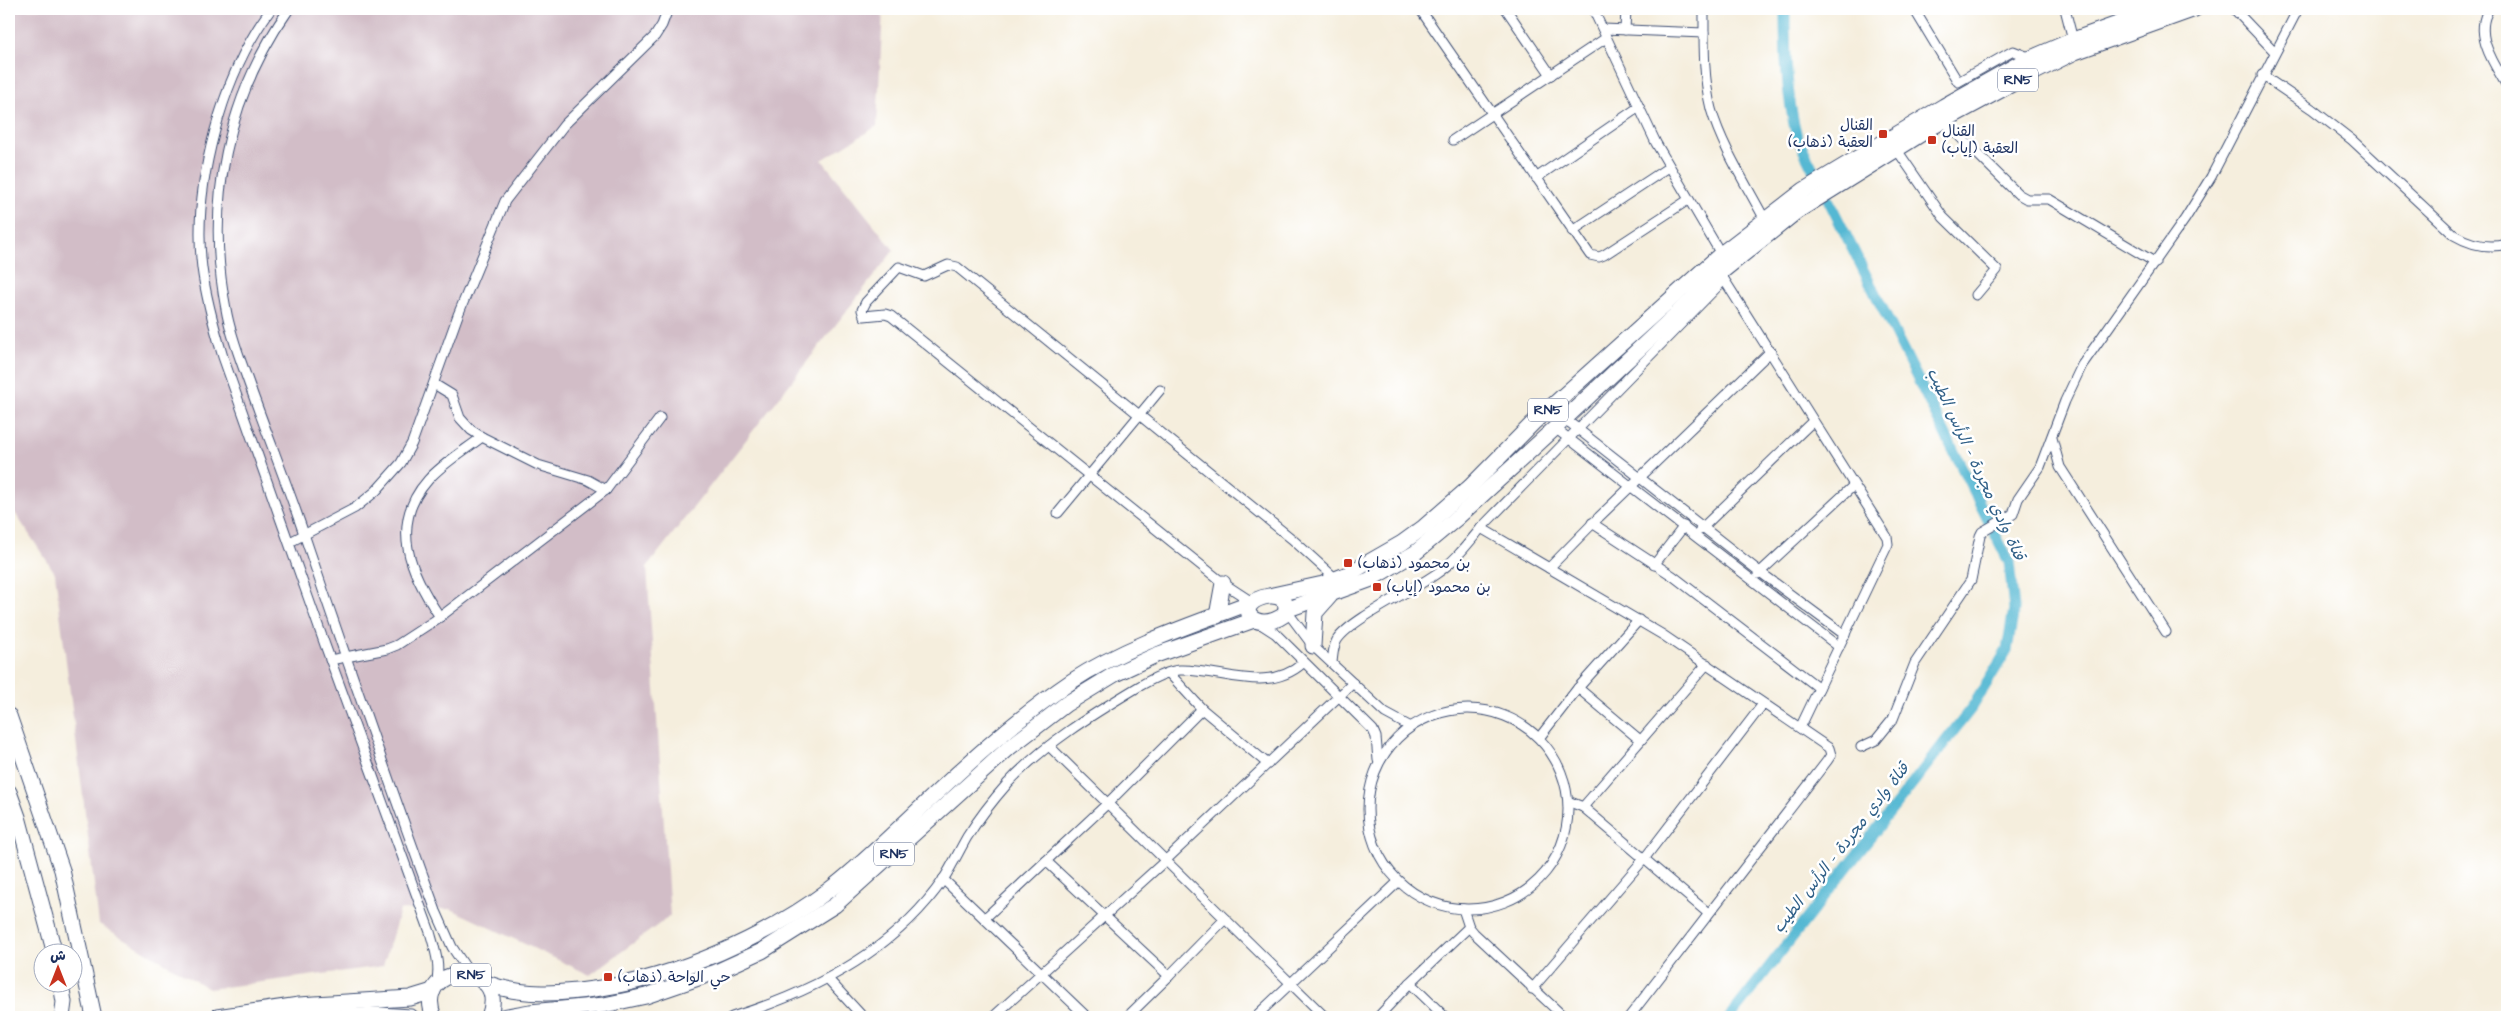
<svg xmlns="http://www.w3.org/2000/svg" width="2516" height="1026" viewBox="0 0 2516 1026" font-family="'Architects Daughter','Playpen Sans Arabic',sans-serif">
<rect width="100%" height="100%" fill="#fff"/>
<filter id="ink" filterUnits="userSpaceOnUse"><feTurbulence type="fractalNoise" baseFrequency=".02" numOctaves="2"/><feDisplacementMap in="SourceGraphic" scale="10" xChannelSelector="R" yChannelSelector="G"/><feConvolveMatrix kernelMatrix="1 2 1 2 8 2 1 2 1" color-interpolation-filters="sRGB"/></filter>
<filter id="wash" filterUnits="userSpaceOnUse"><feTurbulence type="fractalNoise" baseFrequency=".0096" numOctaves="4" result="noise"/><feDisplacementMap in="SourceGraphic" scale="20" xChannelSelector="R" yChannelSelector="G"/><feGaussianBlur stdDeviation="1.12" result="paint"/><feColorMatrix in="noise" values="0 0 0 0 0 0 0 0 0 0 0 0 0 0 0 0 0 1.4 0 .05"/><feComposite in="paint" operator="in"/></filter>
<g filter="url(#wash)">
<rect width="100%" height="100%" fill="#f5eedd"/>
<path fill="#d2bdc7" d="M 9,9 L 883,9 L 877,126 L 822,160 L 894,250 L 647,567 L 670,916 L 590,975 L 451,909 L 400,910 L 383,966 L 209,989 L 99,924 L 55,573 L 9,504 Z"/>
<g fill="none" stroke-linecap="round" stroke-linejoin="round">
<path stroke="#55b8d3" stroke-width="11" d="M 1730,1017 L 1973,706 L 2007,650 L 2014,609 L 2009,562 L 1797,137 C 1786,94 1785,53 1785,9"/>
</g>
</g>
<g filter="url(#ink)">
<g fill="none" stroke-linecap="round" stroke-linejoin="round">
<defs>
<g id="minor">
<path d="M 271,9 C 222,75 192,186 202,268 C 206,298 214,327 223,357 L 325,645 L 430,932 C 435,950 441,966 436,984"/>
<path d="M 289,9 C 227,97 205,203 226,309 C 230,333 239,356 247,378 C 266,432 288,486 306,540 C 348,664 391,788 436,911 L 452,947 L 470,974"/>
<path d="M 1420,9 L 1590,255 L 1599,257 L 1604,255 L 1688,200"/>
<path d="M 1506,9 L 1551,75"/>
<path d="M 1593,9 L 1656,143 L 1721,254"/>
<path d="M 1704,9 C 1704,41 1703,77 1711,109 C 1722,147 1746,184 1765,220"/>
<path d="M 1914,9 L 1958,82 L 2013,51 L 2031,58"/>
<path d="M 2065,9 L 2073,40"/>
<path d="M 2234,9 L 2274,51"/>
<path d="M 2489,9 C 2473,34 2494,64 2507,86"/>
<path d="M 1603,29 L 1704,33"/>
<path d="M 1625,30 L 1626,9"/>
<path d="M 2262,75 L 2312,109 L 2352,140 L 2454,235 C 2471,245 2488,249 2507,244"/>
<path d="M 1944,121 L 2018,194 L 2027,199 L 2049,199 L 2156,263"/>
<path d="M 1453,140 L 1606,38"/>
<path d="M 1897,150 L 1943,217 L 1997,270 L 1976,295"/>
<path d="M 1536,178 L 1639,107"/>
<path d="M 1572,231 L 1669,167"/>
<path d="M 1720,273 L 1887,537 L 1888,544 L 1800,728"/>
<path d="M 434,384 L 452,395 L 460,418 L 471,430 L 482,437 L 538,465 L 588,480 L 606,490 L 660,418"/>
<path d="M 1565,419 L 1760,572 L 1845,635"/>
<path d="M 1555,428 L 1839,647"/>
<path d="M 2052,438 L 2060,467 L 2166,632"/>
<path d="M 1058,513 L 1160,390"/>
<path d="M 1592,523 L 1673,576 L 1819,688"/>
<path d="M 1481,528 L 1724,280"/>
<path d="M 1700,530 L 1813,421"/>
<path d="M 290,542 L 355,508 L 376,491 L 401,463 L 412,443 L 458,315 L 505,201 L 564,125 L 655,36 L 662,25 L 668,9"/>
<path d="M 1654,565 L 1684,526"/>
<path d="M 1549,568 L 1599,517 L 1771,351"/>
<path d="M 1758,574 L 1853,486"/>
<path d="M 1252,602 L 1223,583 L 891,316 L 885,314 L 864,316 L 862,310 L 866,302 L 899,267 L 924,276 L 948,265 L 957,267 L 1292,539 L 1336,579"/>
<path d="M 1286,610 L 1313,646 L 1385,713 L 1409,726"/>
<path d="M 440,617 C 411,574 388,525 428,480 C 443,463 464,451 482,437"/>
<path d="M 1259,623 L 1276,634 L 1373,730 L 1376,737 L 1378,760"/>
<path d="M 330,660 L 387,649 L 397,645 L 440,617 L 606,490"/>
<path d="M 1332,662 C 1333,655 1333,647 1337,640 C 1351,619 1412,591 1436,574 C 1454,562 1467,545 1481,528 L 1663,635 L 1829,748 L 1831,755 L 1827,761 L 1629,1017"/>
<path d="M 1169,673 L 1202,709 L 1268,764"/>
<path d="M 1578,688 L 1640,740"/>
<circle cx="1468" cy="809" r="100"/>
<path d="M 1539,738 L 1578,688 L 1639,620"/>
<path d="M 1049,746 L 1325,1017"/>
<path d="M 1861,747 L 1876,740 L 1893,719 L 1915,663 L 1971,580 L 1980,536 L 1982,532 L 2013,514 L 2018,499 L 2040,467 L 2065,401 L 2082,365 L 2185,219 L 2211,177 L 2298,9"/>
<path d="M 1570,802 L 1583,807 L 1708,913"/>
<path d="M 1583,807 L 1707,664"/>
<path d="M 1046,861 L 1169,976 L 1127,1017"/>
<path d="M 943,879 L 1087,1017"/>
<path d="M 1463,909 L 1469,927 L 1474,933 L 1564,1017"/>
<path d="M 985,918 L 1108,803 L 1202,709"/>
<path d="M 1169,976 L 1225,919"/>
<path d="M 828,979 L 863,1017"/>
<path d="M 1410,983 L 1445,1017"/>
<path d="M 1532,989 L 1644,859 L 1763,704"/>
<path d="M 732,1017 C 813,992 894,951 943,880 C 952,866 959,851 967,837 C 979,818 993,800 1008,783 C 1044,744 1093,714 1138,687 C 1150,680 1166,671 1180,670 C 1223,669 1267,695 1303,663"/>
<path d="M 993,1017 L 1165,861 L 1353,683"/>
<path d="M 1255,1017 L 1398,882"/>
<path d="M 1378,1017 L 1410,983 L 1469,927"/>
</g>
<g id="trunk">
<path d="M 1273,595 L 1323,584 L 1348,574 L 1402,543 L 1424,527 L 1470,487 L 1533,423 L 1721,254 L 1804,190 L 1944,106 L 2022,62 L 2073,40 L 2159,9"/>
<path d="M 1269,596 C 1281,595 1290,602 1284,615 C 1254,636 1229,603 1269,596 Z"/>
<path d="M 1286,610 L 1369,580 L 1415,553 L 1457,518 L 1555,428 L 1720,273 L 1796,212 L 1934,126 L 2027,76 L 2075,52 L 2195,9"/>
<path d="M 1217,616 L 1223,583"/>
<path d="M 1313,646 L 1315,613 L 1330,596"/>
<path d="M 9,716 L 62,870 L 94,1017"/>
<path d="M 9,792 L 18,817 L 55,954"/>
<path d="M 483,982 C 522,997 561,994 601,988 C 677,977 768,936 829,890 C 857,869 883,843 909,819 C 960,770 1013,721 1072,681 C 1124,647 1193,624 1252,602"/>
<path d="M 61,984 L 64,1002 L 62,1017"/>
<path d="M 217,1017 L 299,1005 L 410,998 L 433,991"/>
<path d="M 331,1017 L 379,1015 L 411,1017"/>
<path d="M 434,1017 C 411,962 511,958 489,1017"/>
<path d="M 502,1017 L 530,1012 L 604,1005 L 646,996 L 716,972 L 762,951 L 835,905 L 1010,747 L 1066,704 L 1115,674 L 1156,655 L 1254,620"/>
</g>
</defs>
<use href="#minor" stroke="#3c4c71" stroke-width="11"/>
<use href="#trunk" stroke="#3c4c71" stroke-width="17"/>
<use href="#minor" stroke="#fff" stroke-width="9"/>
<use href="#trunk" stroke="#fff" stroke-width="15"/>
</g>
</g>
<g fill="#c8321e" stroke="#fff" stroke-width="2">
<rect x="1878" y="129" width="10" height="10" rx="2.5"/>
<rect x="1927" y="135" width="10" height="10" rx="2.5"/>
<rect x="1343" y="558" width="10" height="10" rx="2.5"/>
<rect x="1372" y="582" width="10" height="10" rx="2.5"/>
<rect x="603" y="972" width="10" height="10" rx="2.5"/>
</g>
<g text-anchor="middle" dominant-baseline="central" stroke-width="5" stroke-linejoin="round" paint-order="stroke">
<g fill="#fff" stroke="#5f6d8e" stroke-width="1">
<rect x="1998" y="68.5" width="40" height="23" rx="4"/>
<rect x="1528" y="398.5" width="40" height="23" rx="4"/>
<rect x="874" y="842.5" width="40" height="23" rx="4"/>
<rect x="451" y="963.5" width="40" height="23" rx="4"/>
</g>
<g font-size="14" font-weight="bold" fill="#1b2f5e">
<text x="2018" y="80">RN5</text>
<text x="1548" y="410">RN5</text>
<text x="894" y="854">RN5</text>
<text x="471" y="975">RN5</text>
</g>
<g font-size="15" fill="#1b2f5e" stroke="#fff" text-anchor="start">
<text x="1873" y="125" text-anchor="end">القنال<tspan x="1873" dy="17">العقبة (ذهاب)</tspan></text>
<text x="1942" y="131">القنال<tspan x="1942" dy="17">العقبة (إياب)</tspan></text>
<text x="1358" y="563">بن محمود (ذهاب)</text>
<text x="1387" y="587">بن محمود (إياب)</text>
<text x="618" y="977">حي الواحة (ذهاب)</text>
</g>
<g font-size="16" font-style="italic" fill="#2f5f87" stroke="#fff">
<text transform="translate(1976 464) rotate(65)">قناة وادي مجردة - الرأس الطيب</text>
<text transform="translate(1841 848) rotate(-52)">قناة وادي مجردة - الرأس الطيب</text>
</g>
</g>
<rect width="2516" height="1026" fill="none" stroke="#fff" stroke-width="30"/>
<g transform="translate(58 968)"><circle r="24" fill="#ffffff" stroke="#a4acbf"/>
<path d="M0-4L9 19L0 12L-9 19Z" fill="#c8321e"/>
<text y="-8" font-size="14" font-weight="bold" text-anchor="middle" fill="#1b2f5e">ش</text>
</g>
</svg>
